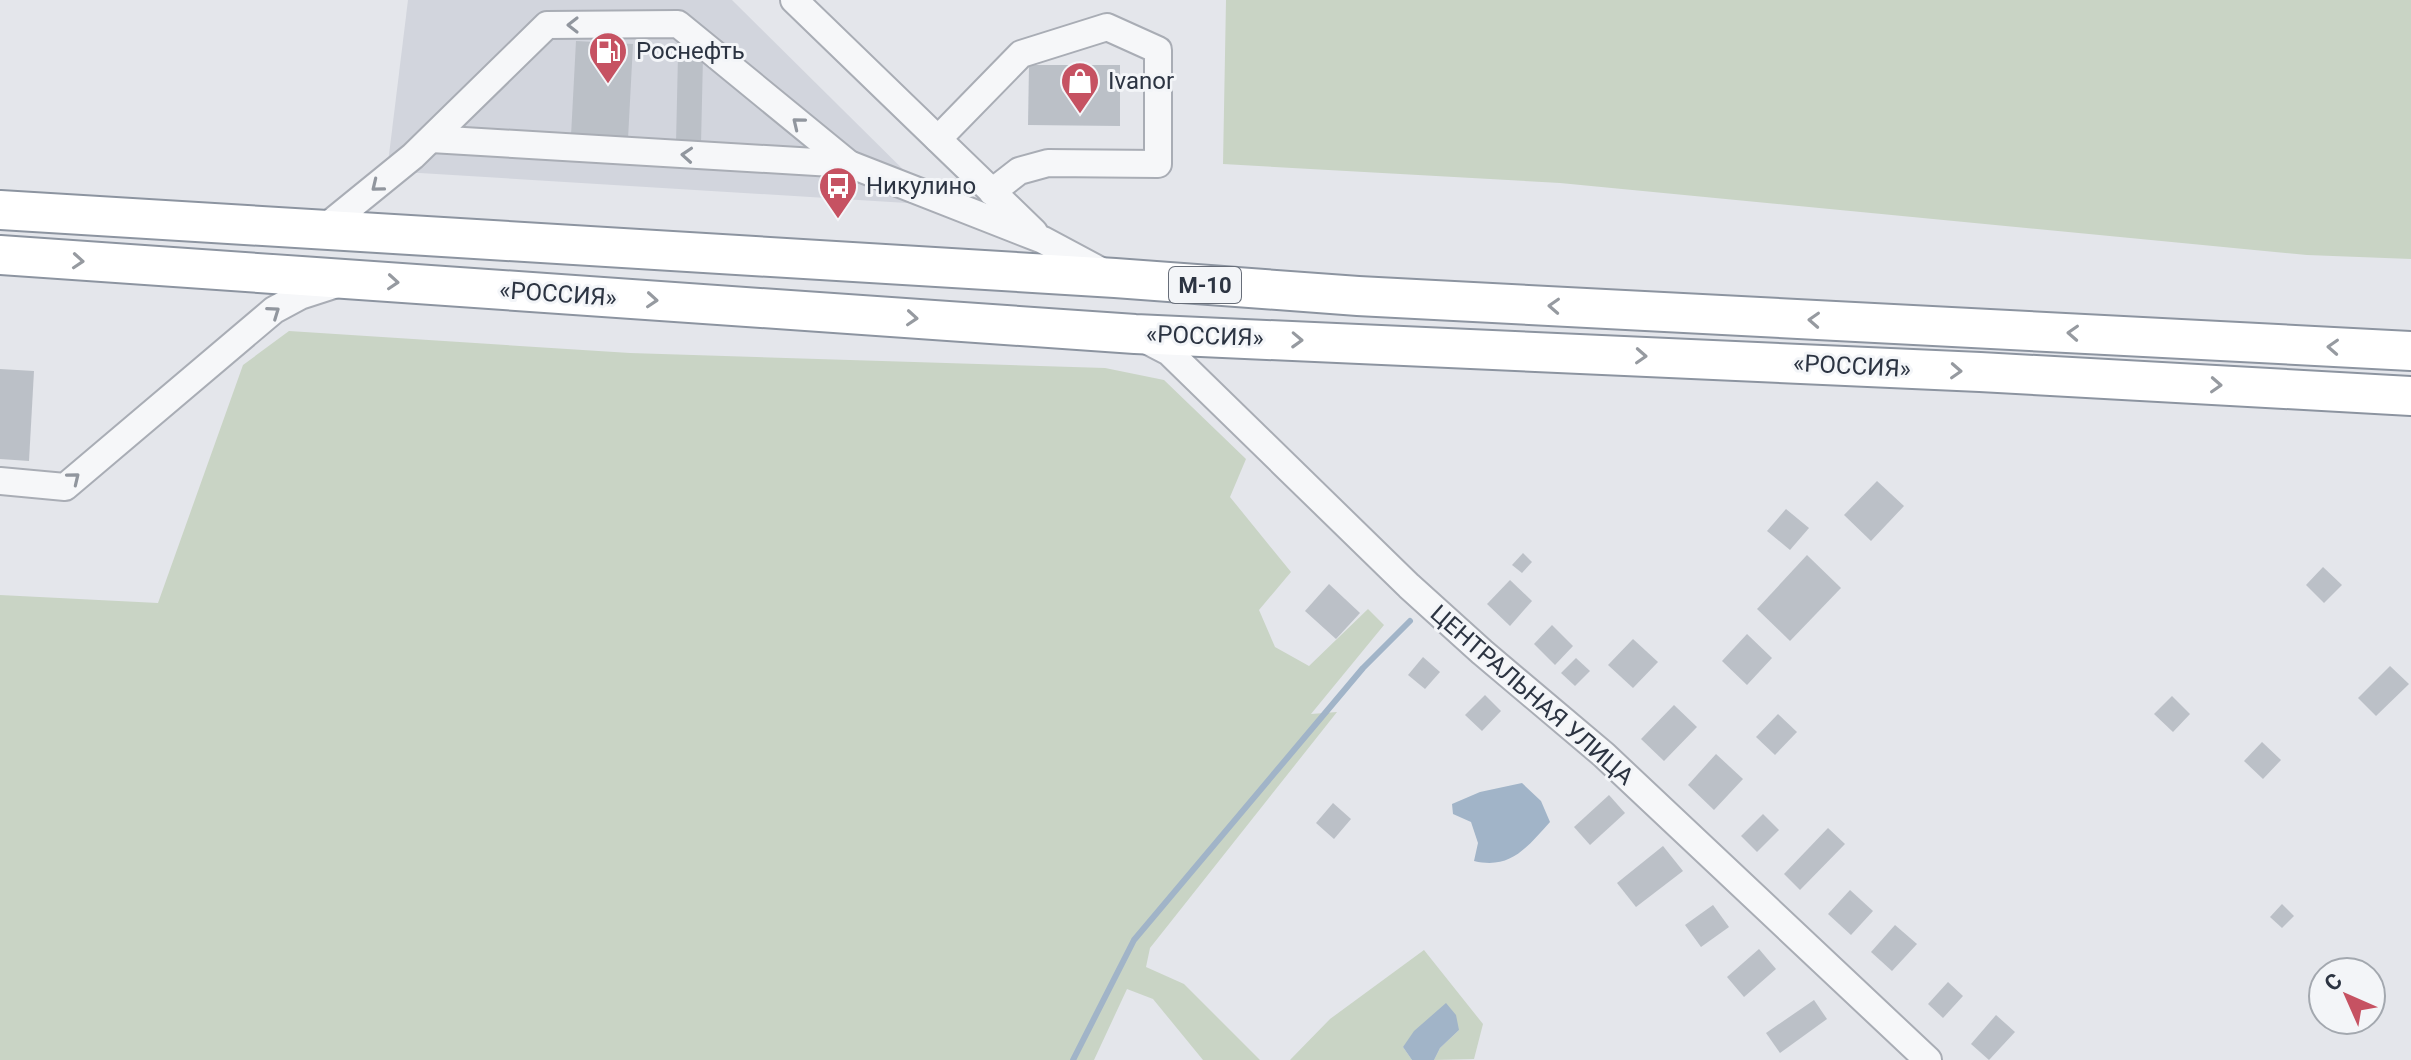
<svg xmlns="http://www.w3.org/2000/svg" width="2411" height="1060" viewBox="0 0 2411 1060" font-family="Roboto,sans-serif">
<rect width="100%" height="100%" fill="#e4e6eb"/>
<path fill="#d2d5dd" d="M 408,0 L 732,0 L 939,205 L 387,171 Z"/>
<g fill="#c9d4c5">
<path d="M 1226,0 L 2411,0 L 2411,259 L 2307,255 L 1560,183 L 1223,164 Z"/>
<path d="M 289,331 L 630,353 L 1105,368 L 1164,380 L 1246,459 L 1230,497 L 1291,572 L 1259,610 L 1275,647 L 1309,666 L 1368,609 L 1384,625 L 1311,714 L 1337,712 L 1150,948 L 1146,967 L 1184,984 L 1260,1060 L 1203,1060 L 1153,999 L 1127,989 L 1094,1060 L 0,1060 L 0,595 L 158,603 L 243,365 Z"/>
<path d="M 1424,950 L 1483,1024 L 1474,1059 L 1434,1060 L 1440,1048 L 1459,1030 L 1403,1047 L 1412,1060 L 1290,1060 L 1330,1019 Z"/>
</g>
<g fill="#a1b4c8">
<path d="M 1522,783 L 1541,801 L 1550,822 C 1527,847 1511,870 1474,861 L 1478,843 L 1471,822 L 1453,814 L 1452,804 L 1480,792 Z"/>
<path d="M 1446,1003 L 1456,1015 L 1459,1030 L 1440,1048 L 1434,1060 L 1412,1060 L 1403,1047 L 1414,1031 Z"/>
</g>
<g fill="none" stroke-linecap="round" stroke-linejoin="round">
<path stroke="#a1b4c8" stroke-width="6" d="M 1073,1060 L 1134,940 L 1363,668 L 1410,621"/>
</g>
<g fill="#bbc0c7">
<path d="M 576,41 L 633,44 L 628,139 L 571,136 Z"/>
<path d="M 678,55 L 703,56 L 701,144 L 676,144 Z"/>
<path d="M 1029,65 L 1120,65 L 1120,126 L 1028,125 Z"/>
<path d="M 0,369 L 34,371 L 29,461 L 0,459 Z"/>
<path d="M 1877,481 L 1904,506 L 1871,541 L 1844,515 Z"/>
<path d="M 1786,509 L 1809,528 L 1790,550 L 1767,531 Z"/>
<path d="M 1523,553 L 1532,562 L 1522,573 L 1512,565 Z"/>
<path d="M 1807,555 L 1841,588 L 1790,641 L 1757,609 Z"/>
<path d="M 2323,567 L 2342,585 L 2324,603 L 2306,585 Z"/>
<path d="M 1510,580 L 1532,601 L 1510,626 L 1487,604 Z"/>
<path d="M 1329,584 L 1360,613 L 1336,639 L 1305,611 Z"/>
<path d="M 1552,625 L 1573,646 L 1555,665 L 1534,644 Z"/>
<path d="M 1747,634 L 1772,658 L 1747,685 L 1722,661 Z"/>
<path d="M 1633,639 L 1658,662 L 1633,688 L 1608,665 Z"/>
<path d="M 1423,657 L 1440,672 L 1425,689 L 1408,675 Z"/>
<path d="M 1576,658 L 1590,671 L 1575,686 L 1561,673 Z"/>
<path d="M 2390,666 L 2409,684 L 2376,716 L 2358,698 Z"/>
<path d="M 1485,695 L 1501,711 L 1482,731 L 1465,715 Z"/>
<path d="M 2172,696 L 2190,714 L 2173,732 L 2154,714 Z"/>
<path d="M 1674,705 L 1697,727 L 1664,761 L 1641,739 Z"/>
<path d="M 1778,714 L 1797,732 L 1775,755 L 1756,737 Z"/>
<path d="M 2262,742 L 2281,760 L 2263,779 L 2244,761 Z"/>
<path d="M 1716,754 L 1743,779 L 1714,810 L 1688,785 Z"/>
<path d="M 1609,795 L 1625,813 L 1590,845 L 1574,827 Z"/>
<path d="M 1333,803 L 1351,819 L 1334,839 L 1316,823 Z"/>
<path d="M 1763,814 L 1779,830 L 1757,852 L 1741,836 Z"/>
<path d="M 1828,828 L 1845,844 L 1800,890 L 1784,874 Z"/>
<path d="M 1663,846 L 1683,871 L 1636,907 L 1617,883 Z"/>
<path d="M 1850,890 L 1873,911 L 1851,935 L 1828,914 Z"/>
<path d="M 2282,904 L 2294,916 L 2282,928 L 2270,917 Z"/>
<path d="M 1713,905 L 1729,927 L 1701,947 L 1685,925 Z"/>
<path d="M 1895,925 L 1917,944 L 1892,971 L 1871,952 Z"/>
<path d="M 1759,949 L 1776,969 L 1744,997 L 1727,977 Z"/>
<path d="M 1948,982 L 1963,996 L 1943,1018 L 1928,1004 Z"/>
<path d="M 1814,1000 L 1827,1019 L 1780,1053 L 1766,1033 Z"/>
<path d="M 1996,1015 L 2015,1032 L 1989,1060 L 1971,1044 Z"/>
</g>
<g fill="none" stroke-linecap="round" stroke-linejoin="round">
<defs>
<g id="minor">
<path d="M 794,0 L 1034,232"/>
<path d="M 431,139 L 849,164"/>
<path d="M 938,139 L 1021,54 L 1107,27 L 1158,50 L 1158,164 L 1048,163 L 1019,171 L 992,192"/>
<path d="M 322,230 L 413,156 L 547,25 L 678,24 L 849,164 L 1043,240 L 1101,271"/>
<path d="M 1142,338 L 1169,352 L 1409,586 L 1482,652 L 1604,755 L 1928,1060"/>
<path d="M 0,481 L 65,487 L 274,310 L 300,296 L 334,285"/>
</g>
<g id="highway">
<path d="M 0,210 L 1115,278 L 1358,296 L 2411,351"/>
<path d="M 0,255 L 1135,334 L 1980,372 L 2411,396"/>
</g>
</defs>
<use href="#minor" stroke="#a9adb5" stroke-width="30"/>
<use href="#highway" stroke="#8c94a0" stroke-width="42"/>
<use href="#minor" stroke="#f6f7f9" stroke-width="26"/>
<use href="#highway" stroke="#fff" stroke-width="38"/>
</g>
<defs><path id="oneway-chevron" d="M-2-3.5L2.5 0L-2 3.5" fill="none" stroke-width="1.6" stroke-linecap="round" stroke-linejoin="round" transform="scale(2)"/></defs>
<g stroke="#91969e">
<use href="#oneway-chevron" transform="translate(573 25) rotate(180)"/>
<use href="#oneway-chevron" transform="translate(798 123) rotate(-141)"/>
<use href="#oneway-chevron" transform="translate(687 155) rotate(-176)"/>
<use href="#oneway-chevron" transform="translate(377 186) rotate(141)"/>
<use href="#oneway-chevron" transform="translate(274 312) rotate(-35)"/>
<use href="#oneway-chevron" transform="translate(74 478) rotate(-39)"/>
</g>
<g stroke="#969aa0">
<use href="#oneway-chevron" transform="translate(78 261) rotate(4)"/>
<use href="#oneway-chevron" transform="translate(393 282) rotate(4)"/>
<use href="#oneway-chevron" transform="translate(652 300) rotate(4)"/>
<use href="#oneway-chevron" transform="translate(1554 306) rotate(-177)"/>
<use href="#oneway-chevron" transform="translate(912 318) rotate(4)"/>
<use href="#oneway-chevron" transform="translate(1814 320) rotate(-177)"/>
<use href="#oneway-chevron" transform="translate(2073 333) rotate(-177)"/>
<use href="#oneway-chevron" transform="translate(1297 340) rotate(2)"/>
<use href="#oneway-chevron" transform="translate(2333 347) rotate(-177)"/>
<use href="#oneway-chevron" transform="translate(1641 356) rotate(3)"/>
<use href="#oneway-chevron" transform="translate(1956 371) rotate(3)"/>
<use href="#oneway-chevron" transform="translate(2216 385) rotate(3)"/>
</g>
<defs>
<symbol id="fuel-pin" viewBox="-11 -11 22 30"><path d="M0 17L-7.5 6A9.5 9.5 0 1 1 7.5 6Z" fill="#c65262" stroke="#f3f5f8"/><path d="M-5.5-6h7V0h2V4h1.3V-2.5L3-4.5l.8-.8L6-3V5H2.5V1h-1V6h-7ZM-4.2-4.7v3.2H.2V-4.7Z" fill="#fff"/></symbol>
<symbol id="shop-pin" viewBox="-11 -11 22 30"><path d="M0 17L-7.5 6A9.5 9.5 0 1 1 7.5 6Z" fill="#c65262" stroke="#f3f5f8"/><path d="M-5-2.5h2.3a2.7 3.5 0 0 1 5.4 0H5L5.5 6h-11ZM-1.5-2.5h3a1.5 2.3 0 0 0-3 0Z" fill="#fff"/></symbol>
<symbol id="bus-pin" viewBox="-11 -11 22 30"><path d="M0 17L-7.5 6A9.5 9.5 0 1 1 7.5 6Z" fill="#c65262" stroke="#f3f5f8"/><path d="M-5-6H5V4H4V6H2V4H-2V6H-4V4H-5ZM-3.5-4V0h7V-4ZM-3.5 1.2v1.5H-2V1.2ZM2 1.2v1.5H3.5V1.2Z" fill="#fff"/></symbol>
</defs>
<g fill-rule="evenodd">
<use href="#fuel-pin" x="586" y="29" width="44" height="60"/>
<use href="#shop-pin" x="1058" y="59" width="44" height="60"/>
<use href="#bus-pin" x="816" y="164" width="44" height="60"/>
</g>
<g text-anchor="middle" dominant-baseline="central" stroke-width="6" stroke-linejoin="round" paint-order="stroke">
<rect fill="#f3f5f8" stroke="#686e79" stroke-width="2" x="1169" y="267" width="72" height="36" rx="6"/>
<g font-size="22" font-weight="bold" fill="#2c3442">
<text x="1205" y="285">М-10</text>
</g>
<g font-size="24" fill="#2c3442" stroke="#f3f5f8" text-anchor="start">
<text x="636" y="51">Роснефть</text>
<text x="1108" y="81">Ivanor</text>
<text x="866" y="186">Никулино</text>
</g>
<g font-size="24" fill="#2c3442" stroke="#f3f5f8">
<text transform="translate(558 294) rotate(4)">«РОССИЯ»</text>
<text transform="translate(1205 336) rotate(2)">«РОССИЯ»</text>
<text transform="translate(1852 366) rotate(3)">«РОССИЯ»</text>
<text transform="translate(1532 695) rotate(41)">ЦЕНТРАЛЬНАЯ УЛИЦА</text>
</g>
</g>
<g transform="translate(2347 996) rotate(315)"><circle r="38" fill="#f3f5f8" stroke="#a3a8af" stroke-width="2"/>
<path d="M0-6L14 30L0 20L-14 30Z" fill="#c65262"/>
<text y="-12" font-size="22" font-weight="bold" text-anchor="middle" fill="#2c3442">С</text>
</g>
</svg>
